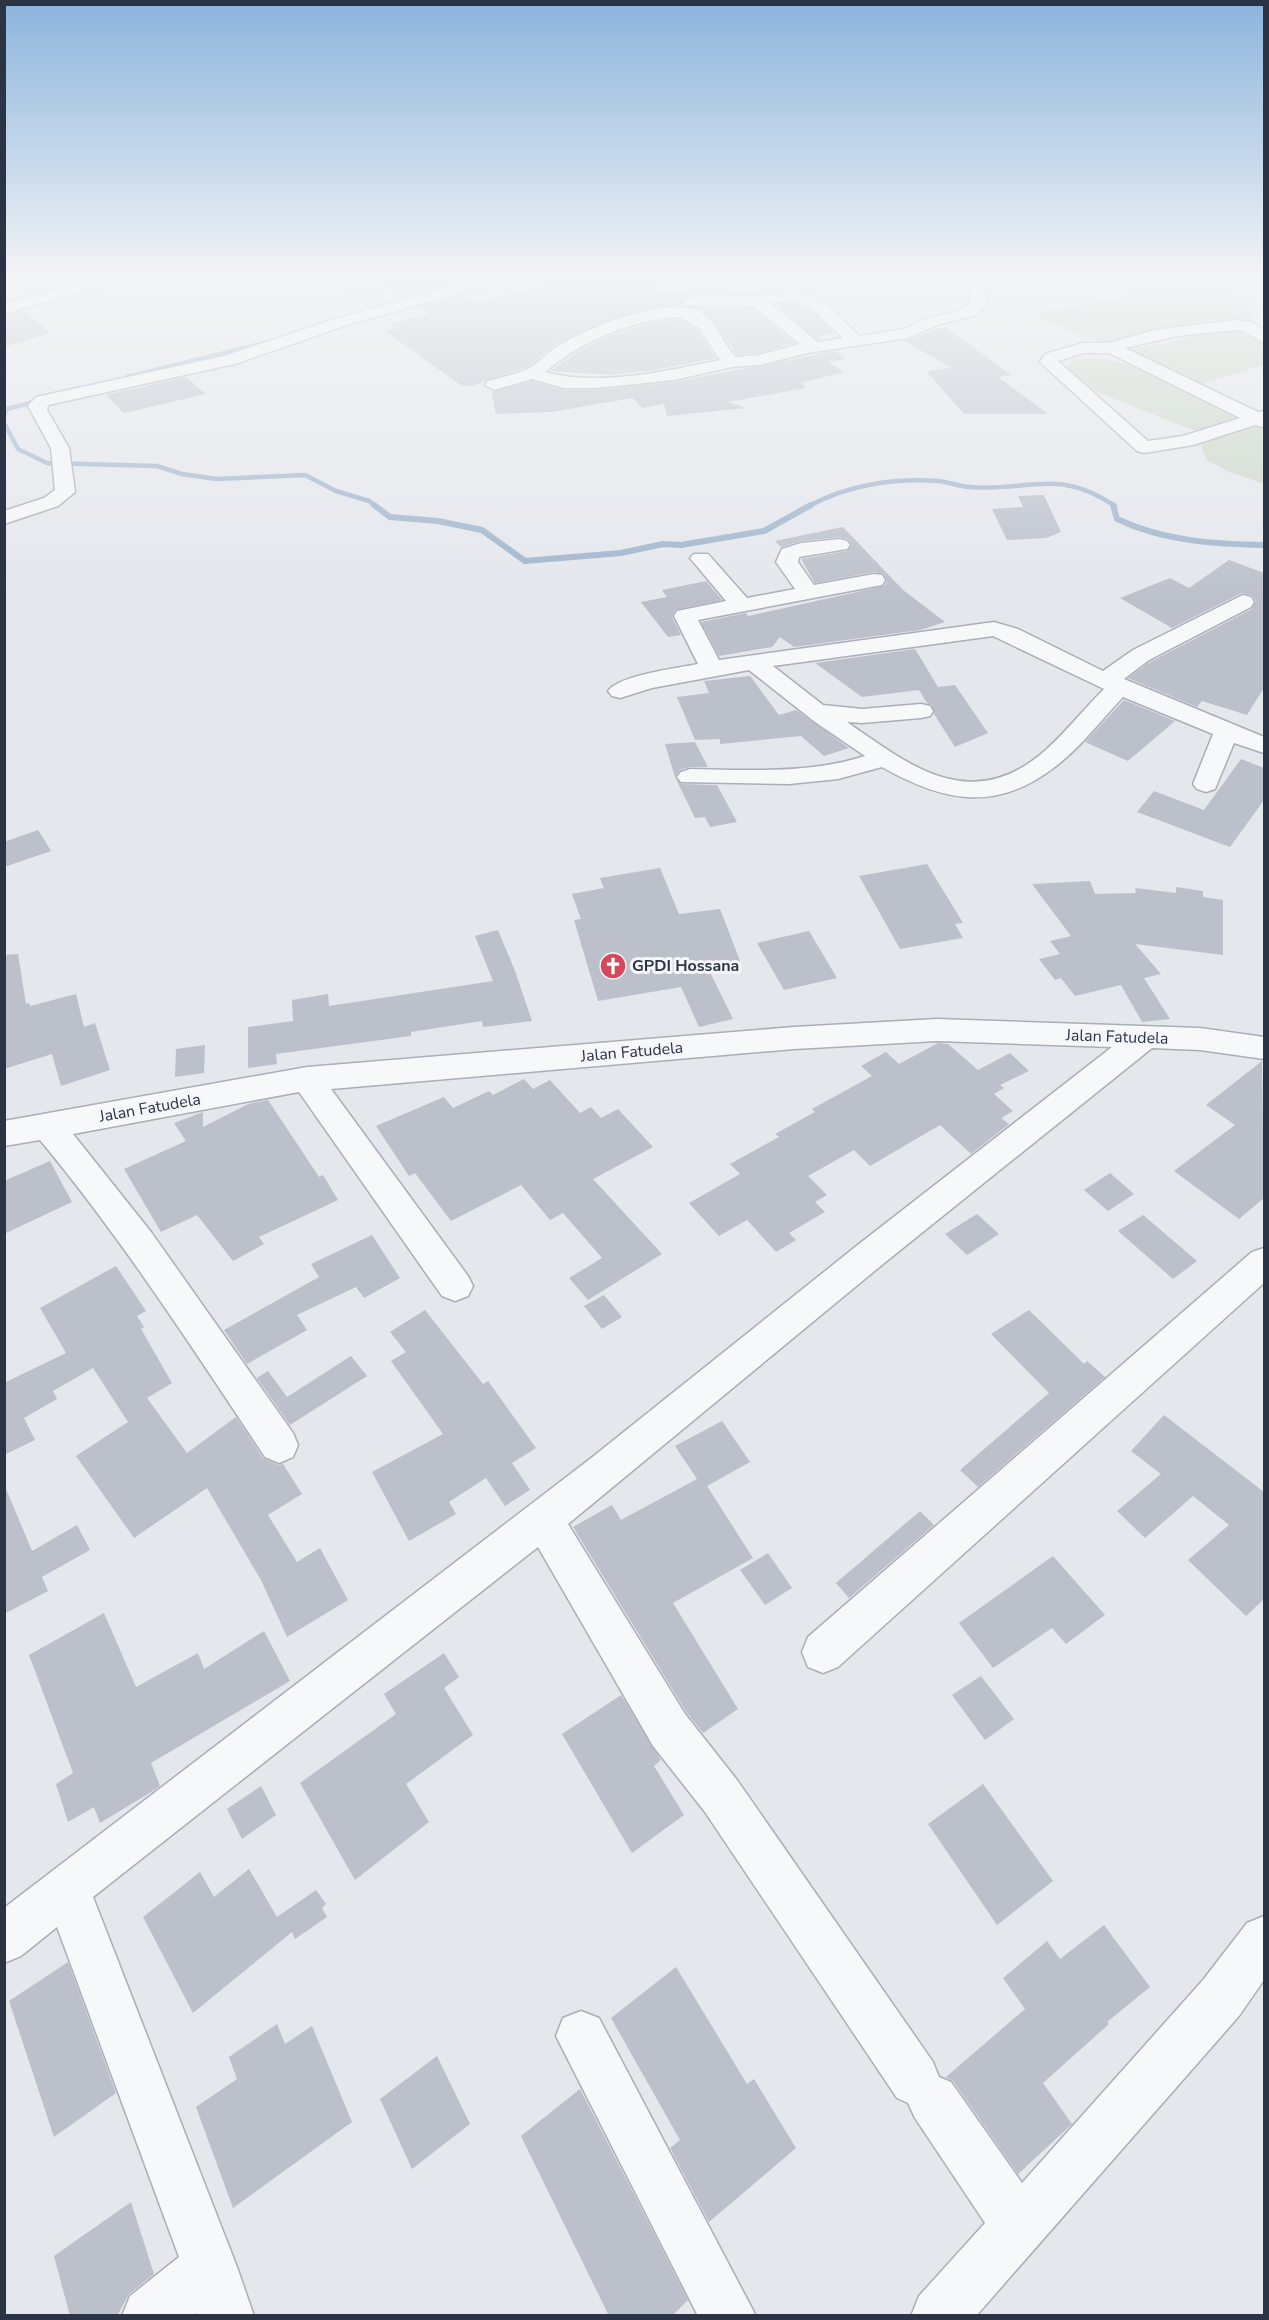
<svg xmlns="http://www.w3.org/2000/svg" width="1269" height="2320" viewBox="0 0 1269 2320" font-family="'Nunito Sans',sans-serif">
<rect width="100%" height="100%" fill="#e4e7ec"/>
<g fill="#c9d6c5">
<path d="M 1203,283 C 1221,286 1252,303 1254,323 L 1209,325 L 1107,343 L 1099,342 L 1037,317 L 1040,312 Z"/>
<path d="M 364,289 L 392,302 L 371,308 L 343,295 Z"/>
<path d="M 1217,332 L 1238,332 L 1264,343 L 1264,365 L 1201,384 L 1193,384 L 1124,351 Z"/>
<path d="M 1096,358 C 1139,364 1200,393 1235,418 L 1227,425 L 1200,433 L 1085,387 L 1065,370 L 1073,360 Z"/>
<path d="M 1258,425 L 1264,428 L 1264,484 L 1230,472 L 1207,460 L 1201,446 L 1205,438 Z"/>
</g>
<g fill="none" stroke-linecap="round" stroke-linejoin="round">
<g stroke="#9fb4cc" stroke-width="4.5">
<path d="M 127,377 L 268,342"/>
<path d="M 4,415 L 7,409 L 41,400"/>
<path d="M 4,423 L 18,449 L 47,463 L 157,466 L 182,474 L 217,479 L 305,475 L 336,491 L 369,501 L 376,506"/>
<path d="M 809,506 C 847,485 894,478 938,481 C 948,482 959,486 969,487 C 1029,492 1057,467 1115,506"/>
</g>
<g stroke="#9fb4cc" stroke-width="6">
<path d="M 374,505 L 390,517 L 438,521 L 482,530 L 525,561 L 621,553 L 663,544 L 681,545 L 764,531 L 811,505"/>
<path d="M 1113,505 L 1117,519 C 1164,541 1212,544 1264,545"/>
</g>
</g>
<g fill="#bbc0ca">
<path d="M 375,276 L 433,276 L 448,285 L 406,297 Z"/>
<path d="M 544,276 L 614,276 L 627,283 L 649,281 L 659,293 L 685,291 L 688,296 L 682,301 L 684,305 L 651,307 L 590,327 L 555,345 L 527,367 L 471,386 L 462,386 L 385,331 L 396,329 L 389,324 L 430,314 L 420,307 L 463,295 L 474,303 L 556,283 Z"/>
<path d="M 795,303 L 813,312 L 835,333 L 818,337 L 821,339 L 819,340 L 776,305 Z"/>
<path d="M 693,307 L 752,308 L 795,343 L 759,353 L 737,355 L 714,321 L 703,311 Z"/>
<path d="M 24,311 L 50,333 L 4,347 L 4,316 Z"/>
<path d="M 680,319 L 696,329 L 716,358 L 655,370 L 610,375 L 550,371 L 576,353 L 609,336 L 644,325 Z"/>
<path d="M 945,327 L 1011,375 L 998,377 L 1048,414 L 964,414 L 926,371 L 952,368 L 904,341 Z"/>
<path d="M 836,351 L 846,359 L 828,362 L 844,372 L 801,383 L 806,388 L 728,402 L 746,408 L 667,416 L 664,404 L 642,408 L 633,398 L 551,412 L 496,414 L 492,392 L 532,381 L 564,390 L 597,390 L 674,382 Z"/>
<path d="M 186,377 L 206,394 L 124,413 L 106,395 Z"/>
<path d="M 1044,495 L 1061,532 L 1046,538 L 1007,540 L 992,509 L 1023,507 L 1018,496 Z"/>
<path d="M 843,527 L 903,590 L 945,622 L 920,630 L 794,647 L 780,637 L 772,647 L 719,656 L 701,622 L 746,613 L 748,616 L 884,586 L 887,581 L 884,574 L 874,572 L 815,583 L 801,559 L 847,551 L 852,545 L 848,539 L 840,537 L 801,541 L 781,547 L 775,541 Z"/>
<path d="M 1229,560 L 1264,573 L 1264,688 L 1247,715 L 1202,701 L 1197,707 L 1128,678 L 1150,662 L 1252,609 L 1256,601 L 1252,595 L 1242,593 L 1172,628 L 1120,598 L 1170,578 L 1189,588 Z"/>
<path d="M 706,581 L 722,600 L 675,610 L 672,617 L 681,635 L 668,637 L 641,602 L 667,597 L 662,590 Z"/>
<path d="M 915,649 L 938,687 L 955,685 L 988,733 L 955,747 L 934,714 L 932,705 L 927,703 L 919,690 L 862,697 L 815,663 Z"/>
<path d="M 750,676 L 779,715 L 796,710 L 849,748 L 824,756 L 801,736 L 720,744 L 720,739 L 695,740 L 677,697 L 709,693 L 704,681 Z"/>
<path d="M 1124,700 L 1175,721 L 1128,761 L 1085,742 Z"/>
<path d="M 695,742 L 708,767 L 689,767 L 680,770 L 675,777 L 665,744 Z"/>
<path d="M 1241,759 L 1264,768 L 1264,800 L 1230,847 L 1137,812 L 1154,791 L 1204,810 Z"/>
<path d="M 676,779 L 681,784 L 717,785 L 737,822 L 710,827 L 705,817 L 695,818 Z"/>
<path d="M 38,830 L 51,851 L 4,867 L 4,842 Z"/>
<path d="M 927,864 L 963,923 L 955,924 L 963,938 L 900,949 L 859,876 Z"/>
<path d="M 660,868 L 679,914 L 720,909 L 740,961 L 707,966 L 733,1019 L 699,1027 L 681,987 L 598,1001 L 574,920 L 581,919 L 572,894 L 604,888 L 600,878 Z"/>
<path d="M 1090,881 L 1095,894 L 1136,893 L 1135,888 L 1176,893 L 1176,887 L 1203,891 L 1203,897 L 1223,900 L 1223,955 L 1135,944 L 1161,974 L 1144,978 L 1170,1019 L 1142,1022 L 1121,985 L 1075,996 L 1061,978 L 1055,980 L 1039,959 L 1060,954 L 1050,941 L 1071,936 L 1032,884 Z"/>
<path d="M 498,930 L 515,971 L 532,1021 L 483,1027 L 482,1021 L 411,1032 L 411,1036 L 276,1054 L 277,1064 L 248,1068 L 248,1027 L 293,1021 L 292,1000 L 328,994 L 329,1006 L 493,981 L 475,936 Z"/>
<path d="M 809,931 L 837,978 L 784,990 L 757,943 Z"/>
<path d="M 18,954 L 26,1004 L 29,1003 L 30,1006 L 76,994 L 84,1027 L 95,1023 L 110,1070 L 61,1086 L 52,1054 L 4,1069 L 4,955 Z"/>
<path d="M 938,1043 L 948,1044 L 978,1070 L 1010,1053 L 1029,1071 L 1000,1085 L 1004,1088 L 994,1094 L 1013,1111 L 1001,1118 L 1009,1124 L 971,1154 L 940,1125 L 870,1166 L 854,1150 L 808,1176 L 827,1195 L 815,1202 L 825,1212 L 789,1233 L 796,1240 L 776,1252 L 747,1220 L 719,1236 L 689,1203 L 740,1174 L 730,1164 L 779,1137 L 775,1134 L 815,1112 L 812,1109 L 872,1076 L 861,1066 L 886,1052 L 899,1064 Z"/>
<path d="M 205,1045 L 204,1073 L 175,1077 L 176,1049 Z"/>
<path d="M 1262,1061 L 1264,1198 L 1239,1219 L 1174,1171 L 1235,1125 L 1206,1105 Z"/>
<path d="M 524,1079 L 533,1089 L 550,1080 L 580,1113 L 591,1107 L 601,1118 L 618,1109 L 653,1147 L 593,1179 L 662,1254 L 588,1300 L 569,1278 L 602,1258 L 563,1213 L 550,1220 L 521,1185 L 451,1221 L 415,1173 L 409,1176 L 376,1126 L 444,1097 L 453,1108 L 489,1091 L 493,1095 Z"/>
<path d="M 268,1100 L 319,1177 L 323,1175 L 338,1200 L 259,1237 L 264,1244 L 233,1261 L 197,1215 L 161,1232 L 124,1169 L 186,1141 L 174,1123 L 203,1112 L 203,1127 L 248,1104 Z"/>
<path d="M 50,1161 L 72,1202 L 4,1234 L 4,1181 Z"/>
<path d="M 1110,1173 L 1134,1194 L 1108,1211 L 1084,1190 Z"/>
<path d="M 977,1214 L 999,1234 L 967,1255 L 945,1234 Z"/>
<path d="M 1143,1215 L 1197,1261 L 1173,1279 L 1118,1231 Z"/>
<path d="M 372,1235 L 400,1278 L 364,1298 L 356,1287 L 297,1315 L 307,1330 L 247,1364 L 224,1330 L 319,1277 L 311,1264 Z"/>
<path d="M 116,1266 L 146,1311 L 137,1316 L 144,1327 L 141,1329 L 172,1383 L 147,1398 L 187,1453 L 236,1417 L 263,1458 L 278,1465 L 283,1464 L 302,1494 L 268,1515 L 297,1562 L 320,1548 L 348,1600 L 287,1637 L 262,1582 L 207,1488 L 134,1538 L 76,1456 L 128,1422 L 93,1368 L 53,1391 L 57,1399 L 24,1418 L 35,1440 L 4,1455 L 4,1380 L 6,1382 L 66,1353 L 40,1308 Z"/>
<path d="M 604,1295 L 622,1317 L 602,1329 L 584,1306 Z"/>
<path d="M 425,1310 L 483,1384 L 488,1381 L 536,1448 L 512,1463 L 530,1490 L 505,1506 L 486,1478 L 449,1502 L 456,1514 L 409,1541 L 372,1472 L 443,1434 L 391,1361 L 406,1352 L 390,1332 Z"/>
<path d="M 1029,1310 L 1084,1364 L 1087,1361 L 1105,1377 L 978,1487 L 960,1470 L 1049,1393 L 991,1334 Z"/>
<path d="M 351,1356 L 367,1376 L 290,1425 L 257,1378 L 268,1371 L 287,1397 Z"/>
<path d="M 1164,1415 L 1264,1492 L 1264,1599 L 1246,1616 L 1188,1560 L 1229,1525 L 1193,1496 L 1145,1538 L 1117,1511 L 1161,1474 L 1131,1451 Z"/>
<path d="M 722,1421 L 750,1462 L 707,1486 L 753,1558 L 673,1603 L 738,1709 L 703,1733 L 687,1713 L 573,1527 L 612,1505 L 621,1520 L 697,1479 L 675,1446 Z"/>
<path d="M 4,1484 L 32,1551 L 77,1525 L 90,1550 L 42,1577 L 48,1591 L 4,1614 Z"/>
<path d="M 920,1511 L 934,1525 L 849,1598 L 836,1583 Z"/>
<path d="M 768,1553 L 792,1588 L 765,1605 L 740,1570 Z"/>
<path d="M 1053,1556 L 1105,1615 L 1066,1644 L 1052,1628 L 993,1668 L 959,1623 Z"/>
<path d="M 104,1613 L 136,1687 L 198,1653 L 204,1669 L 264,1631 L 290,1681 L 151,1763 L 160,1786 L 148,1794 L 100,1823 L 94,1807 L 68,1822 L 56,1784 L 73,1773 L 29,1655 Z"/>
<path d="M 444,1653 L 459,1677 L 444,1688 L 473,1735 L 406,1784 L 429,1822 L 355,1880 L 300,1783 L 396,1714 L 384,1694 Z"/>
<path d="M 981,1676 L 1014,1719 L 985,1740 L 952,1695 Z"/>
<path d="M 621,1695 L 661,1760 L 654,1766 L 684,1815 L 632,1853 L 562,1734 Z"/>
<path d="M 983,1784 L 1053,1881 L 997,1925 L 928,1824 Z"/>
<path d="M 261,1786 L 276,1815 L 242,1839 L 227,1809 Z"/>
<path d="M 249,1869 L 277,1917 L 316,1890 L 326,1904 L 322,1908 L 327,1917 L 295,1939 L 292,1932 L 193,2013 L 143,1917 L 200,1872 L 214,1897 Z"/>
<path d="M 1104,1925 L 1150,1987 L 1107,2022 L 1109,2024 L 1043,2083 L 1072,2124 L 1018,2174 L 953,2081 L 946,2077 L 1025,2009 L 1003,1978 L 1047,1941 L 1060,1959 Z"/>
<path d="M 68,1962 L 116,2093 L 54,2137 L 9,2001 Z"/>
<path d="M 676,1967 L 747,2084 L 754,2079 L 796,2148 L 709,2222 L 670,2148 L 680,2140 L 611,2018 Z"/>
<path d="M 277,2024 L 285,2044 L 312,2026 L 352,2122 L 233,2208 L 196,2107 L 237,2079 L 229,2057 Z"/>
<path d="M 437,2056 L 470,2124 L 412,2169 L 380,2099 Z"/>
<path d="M 580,2089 L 688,2300 L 672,2316 L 609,2316 L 521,2136 Z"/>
<path d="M 131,2202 L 154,2274 L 129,2294 L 117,2316 L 70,2316 L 54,2256 Z"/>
</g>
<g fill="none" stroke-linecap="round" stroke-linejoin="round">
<defs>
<g id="minor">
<path d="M 490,276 L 516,276 L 513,279 L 347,325 L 235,364 L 48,405 L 47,410 L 69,448 L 75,492 L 58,506 L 4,524 L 4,511 L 44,498 L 55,490 L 51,448 L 28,406 L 36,397 L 224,356 L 335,319 Z"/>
<path d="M 967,276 L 983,276 L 987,299 L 982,310 L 973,316 L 937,325 L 908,338 L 808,353 L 759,365 L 732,367 L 674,380 L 597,388 L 564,388 L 532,379 L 494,390 L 485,385 L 488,381 C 499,378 512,375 523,371 C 537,366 548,351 561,344 C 590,327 671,293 702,313 C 718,323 723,344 736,357 L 759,355 L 800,344 L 753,306 L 686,305 L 684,302 L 686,299 L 692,297 L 757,296 L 790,291 L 803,293 L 826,303 L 859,336 L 904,329 L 925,319 L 961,310 L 969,305 L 971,299 ZM 795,301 L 814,310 L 843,338 L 818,342 L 770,303 ZM 680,317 L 698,327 L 720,360 C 667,371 598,387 545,372 C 581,341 632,320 680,317 Z"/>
<path d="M 1235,320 L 1251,322 L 1264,329 L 1264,343 L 1243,331 L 1235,330 L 1177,336 L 1125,348 L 1258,412 L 1264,411 L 1264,427 L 1255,425 L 1193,445 L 1144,453 L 1137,451 L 1040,362 L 1045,354 L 1083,343 L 1109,343 L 1155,330 ZM 1084,353 L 1109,353 L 1240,418 L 1183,436 L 1148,441 L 1058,361 Z"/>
<path d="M 840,539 L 847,541 L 850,545 L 847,549 L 799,557 L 798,562 L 814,585 L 874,574 L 882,575 L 885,580 L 882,585 L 698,620 L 719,660 L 994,622 L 1018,629 L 1103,671 L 1133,650 L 1243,595 L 1251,597 L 1254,602 L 1251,607 L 1149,660 L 1124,679 L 1264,737 L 1264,753 L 1234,743 L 1215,789 L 1206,792 L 1197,789 L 1193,784 L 1213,734 L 1123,697 C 1102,719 1081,747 1056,766 C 996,813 944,802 882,767 L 838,779 L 789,784 L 681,782 L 677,777 L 681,772 L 690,769 C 748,770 809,774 865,756 L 815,722 L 749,670 L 652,688 L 620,698 L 612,696 L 608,691 C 619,675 678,668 698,664 L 674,616 L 677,611 L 726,601 L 690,558 L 694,554 L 708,554 L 747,598 L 795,589 L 776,562 L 782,549 L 801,543 ZM 993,636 L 1104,689 C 1083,710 1063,736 1040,755 C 968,813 909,765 847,722 L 862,723 L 921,718 L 930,716 L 933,711 L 930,706 L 921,704 L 862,709 L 823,705 L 773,666 Z"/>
<path d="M 937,1019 L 1200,1028 L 1264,1037 L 1264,1059 L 1200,1050 L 1152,1048 L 883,1264 L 568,1524 L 685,1714 L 737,1780 L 933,2062 L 939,2077 L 951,2082 L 1022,2183 L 1203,1980 L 1247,1923 L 1264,1916 L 1264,1980 L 1239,2016 L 976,2316 L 911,2316 L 919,2296 L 985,2223 L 915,2118 L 908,2103 L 897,2098 L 705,1812 L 653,1746 L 538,1547 L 93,1897 L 237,2267 L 254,2316 L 198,2316 L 197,2313 L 194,2316 L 122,2316 L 130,2296 L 179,2257 L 57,1927 L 21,1956 L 4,1963 L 4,1908 L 590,1459 L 859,1244 L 1112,1047 L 937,1041 L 794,1049 L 331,1089 L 468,1276 L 473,1286 L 468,1296 L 455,1301 L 442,1296 L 299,1092 L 73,1134 L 151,1232 L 293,1433 L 298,1445 L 293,1457 L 279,1463 L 265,1457 C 193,1349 123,1240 40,1140 L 4,1146 L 4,1121 L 307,1067 L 794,1027 Z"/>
<path d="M 1264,1248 L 1264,1283 L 838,1667 L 823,1673 L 808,1667 L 802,1652 L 808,1637 L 1252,1252 Z"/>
<path d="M 581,2011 L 599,2018 L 756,2316 L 698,2316 L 556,2036 L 563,2018 Z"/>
</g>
<path id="major" d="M 102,276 L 127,276 L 124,279 L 4,314 L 4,304 Z"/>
</defs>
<use href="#minor" stroke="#a9aeb7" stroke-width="3"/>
<use href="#major" stroke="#a3abb8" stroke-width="3"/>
<use href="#minor" fill="#f7f8fa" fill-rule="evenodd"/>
<use href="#major" fill="#fff" fill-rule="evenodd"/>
</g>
<linearGradient id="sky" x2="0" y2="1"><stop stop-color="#8bb4dd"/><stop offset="0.46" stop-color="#f3f4f6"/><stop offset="1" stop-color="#f3f4f6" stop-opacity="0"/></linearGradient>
<rect width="1269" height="601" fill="url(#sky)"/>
<defs>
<symbol id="church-disc" viewBox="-11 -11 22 22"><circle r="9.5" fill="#d1495b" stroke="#f4f6f9"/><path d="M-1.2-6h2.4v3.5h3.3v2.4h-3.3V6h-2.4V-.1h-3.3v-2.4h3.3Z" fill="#fff"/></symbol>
</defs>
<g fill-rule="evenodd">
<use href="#church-disc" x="598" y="951" width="30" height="30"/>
</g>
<g text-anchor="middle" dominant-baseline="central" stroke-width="6" stroke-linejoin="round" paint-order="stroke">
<g font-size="16" font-weight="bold" fill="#2b3445" stroke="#f4f6f9" text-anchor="start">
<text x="632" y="966">GPDI Hossana</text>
</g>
<g font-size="16" fill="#2b3445" stroke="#f4f6f9">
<text transform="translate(1117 1037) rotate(2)">Jalan Fatudela</text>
<text transform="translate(632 1052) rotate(-5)">Jalan Fatudela</text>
<text transform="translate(150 1108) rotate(-10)">Jalan Fatudela</text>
</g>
</g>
<rect width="1269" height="2320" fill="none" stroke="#2b3445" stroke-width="12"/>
</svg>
